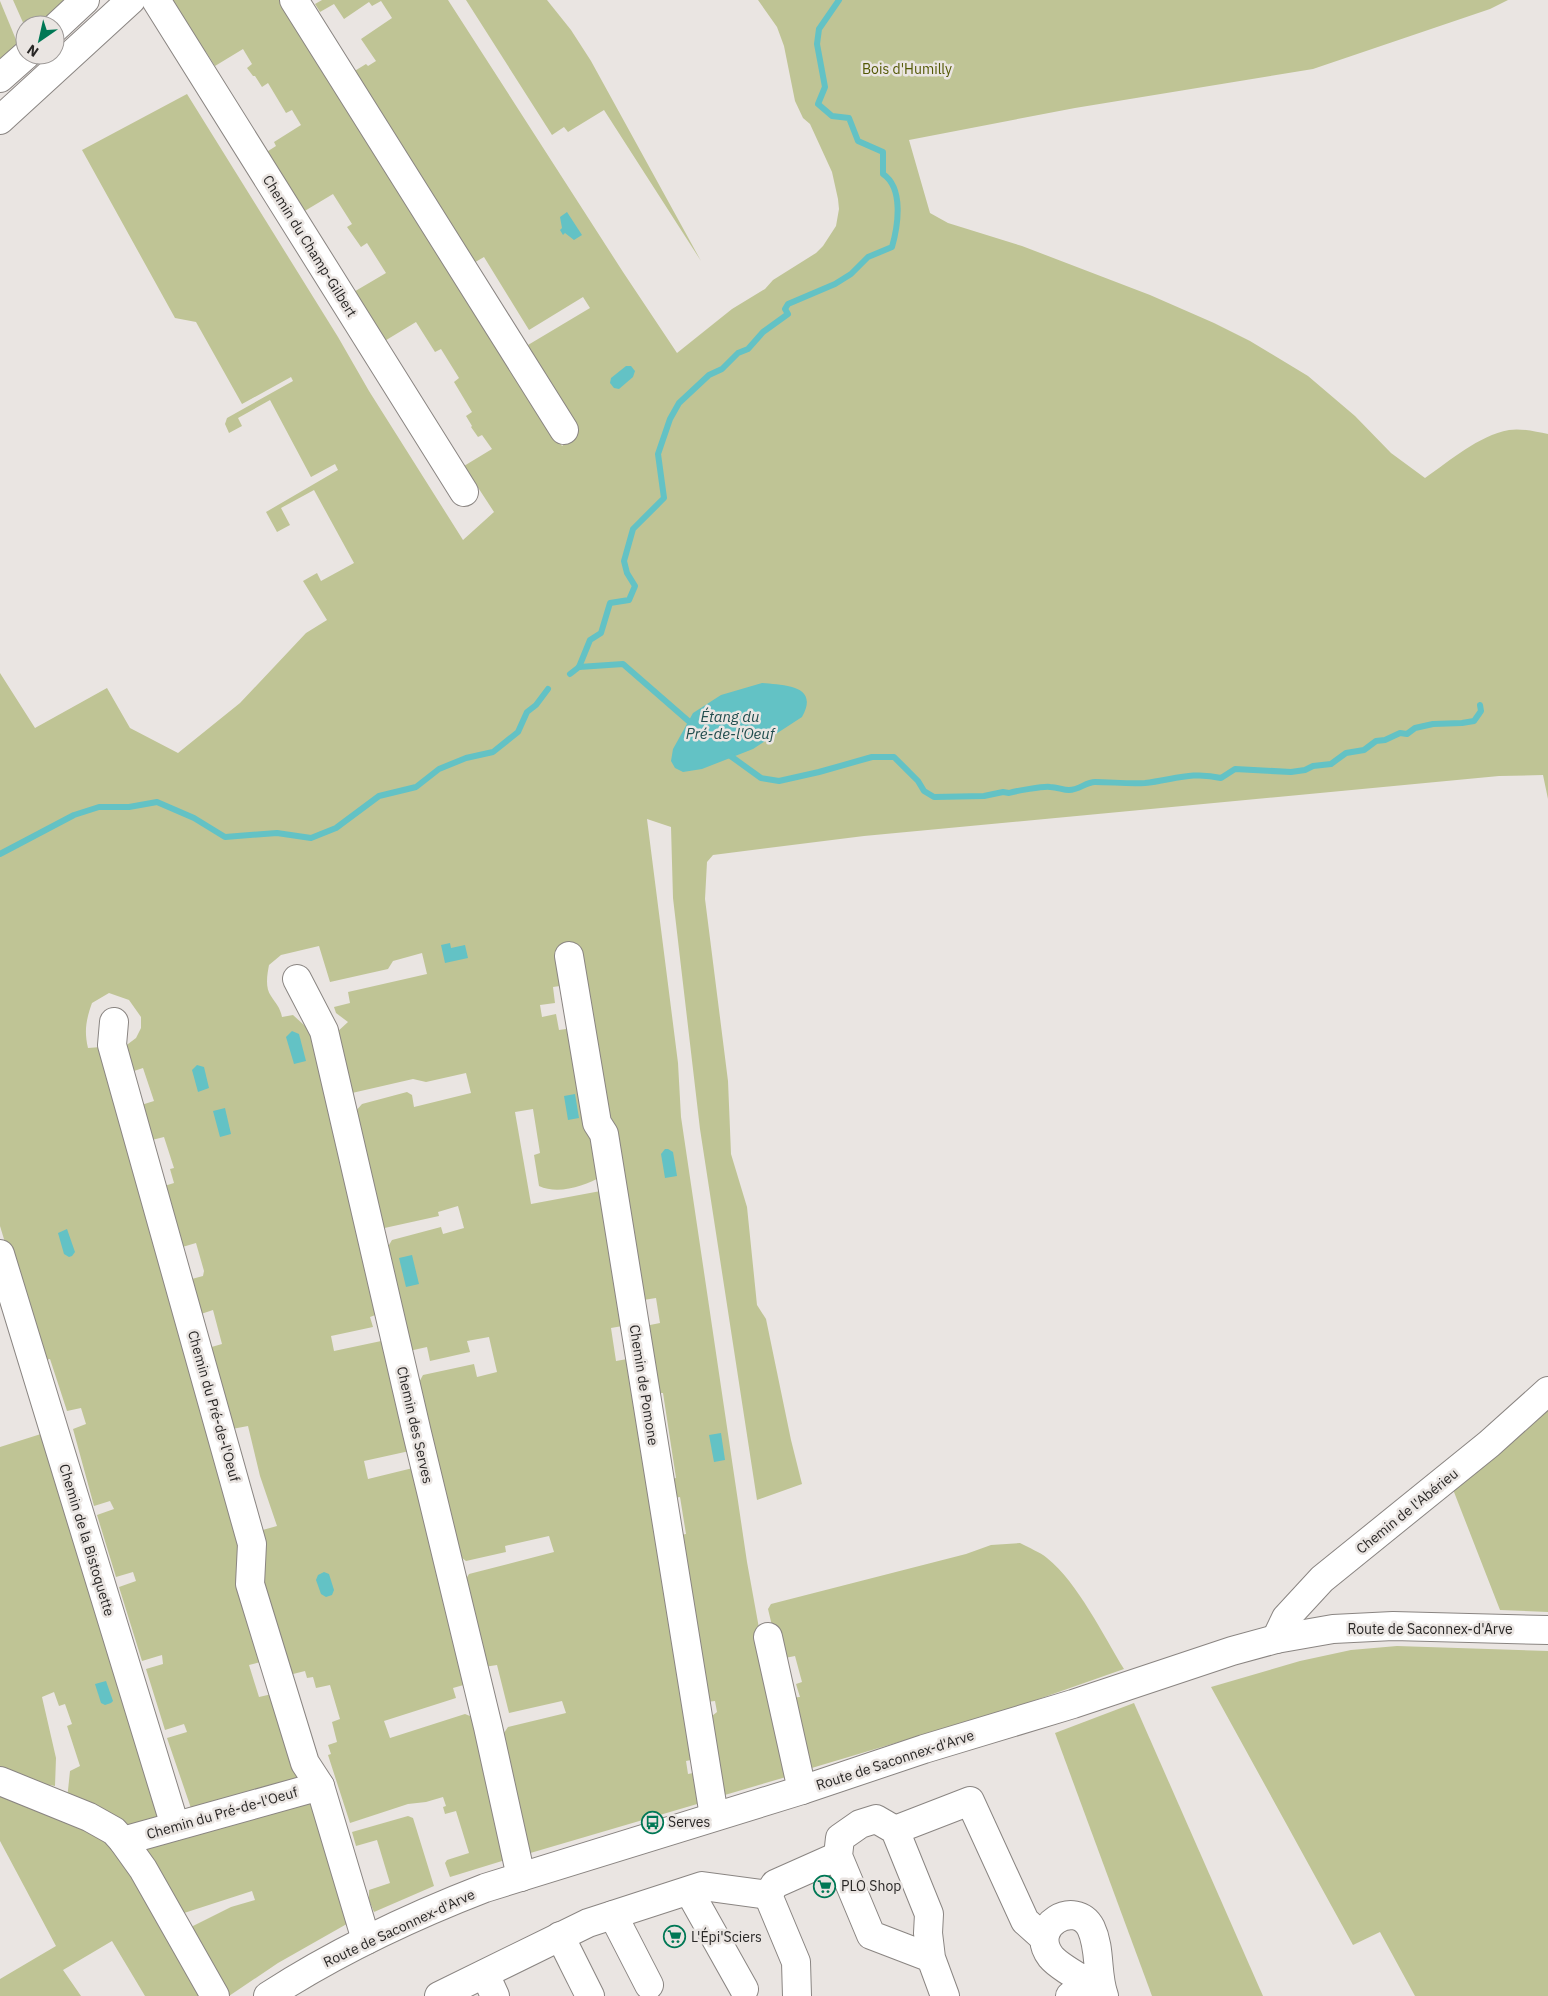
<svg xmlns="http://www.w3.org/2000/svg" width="1548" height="1996" viewBox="0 0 1548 1996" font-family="'IBM Plex Sans',sans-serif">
<rect width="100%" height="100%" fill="#eae5e2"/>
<g fill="#bfc495">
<path d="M 13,0 L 69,0 L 43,25 L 25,25 L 25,27 Z"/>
<path d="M 168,0 L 288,0 L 562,446 L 577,433 L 537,372 L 540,366 L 528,345 L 590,308 L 583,297 L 529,330 L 484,257 L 472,264 L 353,72 L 366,64 L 368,66 L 376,61 L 361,39 L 392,18 L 381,1 L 372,6 L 369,2 L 344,19 L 334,4 L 320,12 L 315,4 L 322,0 L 448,0 L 623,272 L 677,353 L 732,309 L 765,289 L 773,280 L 816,253 L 823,246 L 836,226 L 839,209 L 838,199 L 832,172 L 810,124 L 803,118 L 795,101 L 784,46 L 777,27 L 758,0 L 1508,0 L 1490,9 L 1313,69 L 1075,108 L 909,140 L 930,213 L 948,223 L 1022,246 L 1150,295 L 1214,323 L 1250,341 L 1308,376 L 1355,416 L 1391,453 L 1425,478 C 1451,460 1478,436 1509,430 C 1522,428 1536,432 1548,434 L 1548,799 L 1543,775 L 1499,776 L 864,836 L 713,855 L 707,862 L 705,899 L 728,1081 L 731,1154 L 747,1207 L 757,1305 L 766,1319 L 791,1440 L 802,1484 L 757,1500 L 700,1129 L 673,898 L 671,827 L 647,819 L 678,1063 L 681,1117 L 747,1562 L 786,1777 L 718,1797 L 707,1720 L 717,1712 L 715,1701 L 706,1702 L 676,1536 L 686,1534 L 680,1497 L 668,1499 L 665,1480 L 676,1478 L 663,1393 L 658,1393 L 645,1326 L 660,1323 L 656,1298 L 637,1301 L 567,985 L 553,987 L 555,1003 L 540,1005 L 542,1017 L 556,1014 L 559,1030 L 573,1028 L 602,1176 C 585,1186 558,1195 539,1186 L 534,1155 L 540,1153 L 533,1109 L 515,1112 L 531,1204 L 606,1190 L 628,1325 L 611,1328 L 616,1361 L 633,1358 L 696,1759 L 686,1761 L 688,1774 L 693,1773 L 704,1802 L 527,1854 L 499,1740 L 508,1727 L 566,1713 L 562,1701 L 509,1713 L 497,1665 L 484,1667 L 463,1584 L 469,1574 L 554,1552 L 549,1536 L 505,1546 L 506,1552 L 466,1561 L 457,1554 L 417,1386 L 423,1375 L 474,1364 L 477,1377 L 497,1372 L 489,1337 L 467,1341 L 470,1352 L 430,1361 L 427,1347 L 409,1351 L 386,1250 L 392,1240 L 441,1227 L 443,1234 L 464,1228 L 458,1206 L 438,1212 L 439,1216 L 380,1229 L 354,1113 L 362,1104 L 407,1092 L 412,1095 L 414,1107 L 471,1093 L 466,1073 L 426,1082 L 413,1079 L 352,1093 L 336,1033 L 348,1022 L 336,1013 L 334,1007 L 350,1003 L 348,992 L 427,974 L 422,953 L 393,961 L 388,969 L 330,982 L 319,946 L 281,955 L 269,965 C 267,975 265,988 271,996 C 276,1004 280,1007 282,1017 L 293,1015 L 316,1036 L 381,1313 L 370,1317 L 373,1327 L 331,1336 L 334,1351 L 386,1340 L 414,1450 L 364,1461 L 368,1479 L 417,1467 L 467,1684 L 453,1688 L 456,1698 L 384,1721 L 390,1738 L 465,1714 L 475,1718 L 507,1857 L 502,1861 L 450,1877 L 445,1863 L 447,1860 L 469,1853 L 456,1811 L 445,1814 L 443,1807 L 446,1806 L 443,1797 L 426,1802 L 408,1804 L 350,1823 L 328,1755 L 331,1754 L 328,1745 L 337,1742 L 332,1722 L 340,1719 L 330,1685 L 316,1688 L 313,1677 L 307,1678 L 305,1671 L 289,1675 L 260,1576 L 259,1531 L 277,1526 L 260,1476 L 248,1426 L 232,1429 L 208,1348 L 222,1344 L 213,1310 L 198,1315 L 188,1280 L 203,1276 L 204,1271 L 196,1243 L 179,1248 L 161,1187 L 174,1183 L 170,1169 L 174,1168 L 164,1137 L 148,1141 L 138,1106 L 154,1101 L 143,1068 L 131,1072 L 124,1047 L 136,1038 L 141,1028 L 141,1017 L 129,1000 L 109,993 L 92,1003 C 86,1020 84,1031 88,1048 L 101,1047 L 220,1463 L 264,1661 L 249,1665 L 259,1697 L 272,1694 L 299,1771 L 296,1782 L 192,1811 L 167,1738 L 187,1732 L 184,1724 L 165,1730 L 146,1669 L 163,1664 L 162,1655 L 142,1661 L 119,1587 L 136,1581 L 133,1572 L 116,1577 L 97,1515 L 114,1509 L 110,1501 L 94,1506 L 73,1429 L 86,1424 L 81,1408 L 67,1411 L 50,1359 L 41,1361 L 0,1226 L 0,673 L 35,728 L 107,688 L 130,728 L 178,753 L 240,703 L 306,633 L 327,620 L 303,581 L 317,573 L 321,581 L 354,563 L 314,490 L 281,508 L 290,525 L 277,532 L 266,512 L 338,470 L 335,464 L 311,477 L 270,400 L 238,418 L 242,426 L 229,433 L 225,424 L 227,418 L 293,381 L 291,377 L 242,404 L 196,322 L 175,318 L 82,150 L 187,94 L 338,337 L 369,391 L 463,540 L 494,512 L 464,466 L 492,449 L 482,435 L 478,437 L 471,427 L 472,426 L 466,416 L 472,412 L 454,382 L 459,378 L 441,349 L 435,352 L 416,322 L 383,342 L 352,293 L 386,273 L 367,243 L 361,247 L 347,227 L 352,224 L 333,194 L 303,212 L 265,153 L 276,146 L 274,142 L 301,125 L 292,110 L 286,113 L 268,83 L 262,87 L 255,76 L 253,76 L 247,68 L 252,64 L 243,49 L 215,66 L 206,52 L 203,54 Z"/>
<path d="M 466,0 L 547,0 L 571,30 L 591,61 L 701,261 L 604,110 L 568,132 L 564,127 L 552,135 Z"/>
<path d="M 0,1 L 17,42 L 13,51 L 0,64 Z"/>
<path d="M 1548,1401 L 1548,1612 L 1500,1610 L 1454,1492 L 1449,1485 Z"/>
<path d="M 44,1433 L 161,1809 L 156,1818 L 124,1827 L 67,1800 L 70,1771 L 80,1766 L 67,1726 L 72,1724 L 65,1704 L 59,1706 L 54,1692 L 42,1697 L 56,1758 L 55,1786 L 50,1785 L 49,1793 L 0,1772 L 0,1447 Z"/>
<path d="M 1020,1543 C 1029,1548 1040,1552 1047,1558 C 1078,1583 1103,1635 1124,1669 L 1016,1707 L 805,1770 L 788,1698 L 800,1697 L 796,1684 L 802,1682 L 795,1656 L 780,1659 L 768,1609 L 771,1604 L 966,1554 L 991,1545 Z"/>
<path d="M 1397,1646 L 1548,1651 L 1548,1996 L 1415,1996 L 1380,1932 L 1353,1945 L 1211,1687 L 1300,1661 L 1351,1650 Z"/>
<path d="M 1134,1703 L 1263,1996 L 1152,1996 L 1055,1733 Z"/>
<path d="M 0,1790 L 55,1810 L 114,1847 L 201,1996 L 145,1996 L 112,1941 L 63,1970 L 81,1996 L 0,1996 L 0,1979 L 56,1946 L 0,1841 Z"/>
<path d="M 315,1799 L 352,1921 L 278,1963 L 229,1996 L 191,1932 L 193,1926 L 231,1907 L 255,1900 L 252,1891 L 181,1914 L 144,1852 L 153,1840 Z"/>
<path d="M 408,1816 L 413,1818 L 434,1886 L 374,1912 L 369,1900 L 369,1890 L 390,1883 L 377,1840 L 356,1846 L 352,1832 Z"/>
</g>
<g fill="#63c2c5">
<path d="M 567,212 L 582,235 L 574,240 L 565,233 L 563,235 L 560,230 L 562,228 L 560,217 Z"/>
<path d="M 626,366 L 631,366 L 635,371 L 633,377 L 619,389 L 614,388 L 610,383 L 611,378 Z"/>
<path d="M 762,683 C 784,685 820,685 802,717 L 753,749 L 702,769 L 683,772 L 675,768 L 671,761 L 673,749 L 693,713 L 721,695 Z"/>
<path d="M 450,943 L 451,948 L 465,945 L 468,958 L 445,963 L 441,945 Z"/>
<path d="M 292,1031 L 299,1034 L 306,1061 L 294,1064 L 286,1037 Z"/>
<path d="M 197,1065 L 204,1067 L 209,1088 L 198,1092 L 192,1070 Z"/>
<path d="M 575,1094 L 579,1118 L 568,1120 L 564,1096 Z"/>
<path d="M 225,1108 L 231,1134 L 220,1137 L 213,1111 Z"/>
<path d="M 665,1149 L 668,1149 L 673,1152 L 677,1176 L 665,1178 L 661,1154 Z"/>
<path d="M 67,1229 L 75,1252 L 72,1256 L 69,1257 L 64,1254 L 58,1233 Z"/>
<path d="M 412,1255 L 419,1284 L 406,1287 L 399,1258 Z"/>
<path d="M 721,1433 L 725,1460 L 714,1462 L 709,1435 Z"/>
<path d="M 324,1572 L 329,1574 L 334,1590 L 332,1595 L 326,1597 L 321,1594 L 316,1580 L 318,1575 Z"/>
<path d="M 106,1681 L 113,1701 L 111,1703 L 105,1705 L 101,1703 L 95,1684 Z"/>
</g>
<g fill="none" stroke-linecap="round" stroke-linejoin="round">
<g stroke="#63c2c5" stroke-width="6">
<path d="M 579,667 L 623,664 L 693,725"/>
<path d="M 570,674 L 579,667 L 590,640 L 601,633 L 610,603 L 629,600 L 635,586 L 627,573 L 624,561 L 633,529 L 664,498 L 658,454 L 670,419 L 679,403 L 709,375 L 722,369 L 738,353 L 748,349 L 763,332 L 788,314 L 785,309 L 788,304 L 835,284 L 851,274 L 868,257 L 892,247 C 898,226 904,188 883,174 L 883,152 L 858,141 L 849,118 L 832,116 L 818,104 L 825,87 L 817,44 L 819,29 L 839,0"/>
<path d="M 725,752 L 761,778 L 779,781 L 819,772 L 872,757 L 894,757 L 918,781 L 924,791 L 934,797 L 984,796 L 1003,792 L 1009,793 C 1015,791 1044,786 1050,787 C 1057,787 1063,790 1069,790 C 1079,790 1086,782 1095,782 C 1111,782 1128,784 1145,783 C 1173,780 1192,771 1221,778 L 1235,769 L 1291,772 L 1305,770 L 1313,766 L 1331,764 L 1346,753 L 1364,750 L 1376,741 L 1385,740 L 1400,733 L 1407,734 L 1415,728 L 1433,724 L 1462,723 L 1474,721 L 1481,711 L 1480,705"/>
<path d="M 0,854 L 74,815 L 99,807 L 129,807 L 157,802 L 194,818 L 225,837 L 277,833 L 311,838 L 336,828 L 379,796 L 416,787 L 439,769 L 466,758 L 493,752 L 518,732 L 527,712 L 536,705 L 548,689"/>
</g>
<defs>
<g id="minor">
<path d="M 156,0 L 464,492"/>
<path d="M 294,0 L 564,430"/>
<path d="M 55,28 L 85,0"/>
<path d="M 0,78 L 26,55"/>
<path d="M 569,956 L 597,1123 L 604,1134 L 714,1816"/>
<path d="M 297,979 L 324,1031 L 417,1433 L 488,1727 L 521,1877"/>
<path d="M 114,1022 L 112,1045 L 252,1544 L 250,1584 L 305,1763 L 320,1786 L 366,1940"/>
<path d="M 0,1254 L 175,1826"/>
<path d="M 768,1637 L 802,1790"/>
<path d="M 1276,1639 L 1286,1618 L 1322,1579 L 1489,1444 L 1548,1391"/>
<path d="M 0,1781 L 89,1817 L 114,1831 L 123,1841 L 143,1869 L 215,1996"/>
<path d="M 895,1830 L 970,1801 L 1025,1921 L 1044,1938"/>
<path d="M 123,1841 L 320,1786"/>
<path d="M 689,1891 L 744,1989"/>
<path d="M 613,1915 L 649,1985"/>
<path d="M 560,1936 L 590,1996"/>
<path d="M 931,1958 L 928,1933 L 929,1914 L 895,1830 L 876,1819 L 860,1824 L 840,1838 L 838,1856 L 871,1935 L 931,1958 L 945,1996"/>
<path d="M 485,1974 L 495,1996"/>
<path d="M 1102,1991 C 1090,1983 1060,1968 1051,1957 C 1027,1926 1076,1898 1091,1928 C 1101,1949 1096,1974 1104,1996"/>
<path d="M 268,1996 C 336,1952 410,1917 485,1888 L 802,1790 L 924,1749 L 1073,1704 L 1232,1651 L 1276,1639 L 1333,1629 L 1393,1626 L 1548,1630"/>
<path d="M 439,1996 L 588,1923 L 702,1886 L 768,1895"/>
<path d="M 797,1996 L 796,1962 L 768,1895 L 775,1884 L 838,1856"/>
<path d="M 1070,1996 L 1102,1991"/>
</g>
<path id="major" d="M 0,120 L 131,0"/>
</defs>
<use href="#minor" stroke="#8a8582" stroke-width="30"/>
<use href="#major" stroke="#8a8582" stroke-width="30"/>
<use href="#minor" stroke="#fff" stroke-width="28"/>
<use href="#major" stroke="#fff" stroke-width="28"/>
</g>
<defs>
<symbol id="bus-ring" viewBox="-11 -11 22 22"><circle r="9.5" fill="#eae5e2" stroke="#007855" stroke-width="1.5"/><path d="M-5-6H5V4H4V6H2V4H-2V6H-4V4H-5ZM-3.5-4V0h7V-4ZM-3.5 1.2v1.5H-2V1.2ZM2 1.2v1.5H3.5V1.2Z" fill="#007855"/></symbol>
<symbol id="supermarket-ring" viewBox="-11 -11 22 22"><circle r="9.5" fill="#eae5e2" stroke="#007855" stroke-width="1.5"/><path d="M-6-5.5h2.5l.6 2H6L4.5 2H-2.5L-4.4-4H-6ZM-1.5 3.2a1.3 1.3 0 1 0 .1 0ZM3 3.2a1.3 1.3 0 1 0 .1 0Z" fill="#007855"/></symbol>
</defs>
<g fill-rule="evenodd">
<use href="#bus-ring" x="640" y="1810" width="25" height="25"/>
<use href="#supermarket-ring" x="812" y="1874" width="25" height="25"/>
<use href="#supermarket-ring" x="662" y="1924" width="25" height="25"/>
</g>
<g text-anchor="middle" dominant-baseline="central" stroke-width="5" stroke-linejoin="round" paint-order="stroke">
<g font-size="14" fill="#535805" stroke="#eae5e2">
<text x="907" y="69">Bois d'Humilly</text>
</g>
<g font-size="14" fill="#292726" stroke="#eae5e2">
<text transform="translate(310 246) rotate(58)">Chemin du Champ-Gilbert</text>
<text transform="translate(644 1385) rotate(81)">Chemin de Pomone</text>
<text transform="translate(214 1406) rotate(74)">Chemin du Pré-de-l'Oeuf</text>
<text transform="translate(415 1425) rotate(77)">Chemin des Serves</text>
<text transform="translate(1407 1511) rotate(-39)">Chemin de l'Abérieu</text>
<text transform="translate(87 1540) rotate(73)">Chemin de la Bistoquette</text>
<text x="1430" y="1629">Route de Saconnex-d'Arve</text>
<text transform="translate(895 1760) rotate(-18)">Route de Saconnex-d'Arve</text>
<text transform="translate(222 1813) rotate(-16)">Chemin du Pré-de-l'Oeuf</text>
<text transform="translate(399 1928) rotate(-25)">Route de Saconnex-d'Arve</text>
</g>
<g font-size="14" fill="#292726" stroke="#eae5e2" text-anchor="start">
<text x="668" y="1822">Serves</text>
<text x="841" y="1886">PLO Shop</text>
<text x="691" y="1937">L'Épi'Sciers</text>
</g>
<g font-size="15" font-style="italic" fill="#214d4e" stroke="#eae5e2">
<text x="730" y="716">Étang du<tspan x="730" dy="17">Pré-de-l'Oeuf</tspan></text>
</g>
</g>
<g transform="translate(40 40) rotate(214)"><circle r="24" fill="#eae5e2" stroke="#9d9997"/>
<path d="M0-4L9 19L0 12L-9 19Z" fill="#007855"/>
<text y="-8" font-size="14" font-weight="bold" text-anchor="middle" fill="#292726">N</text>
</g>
</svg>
